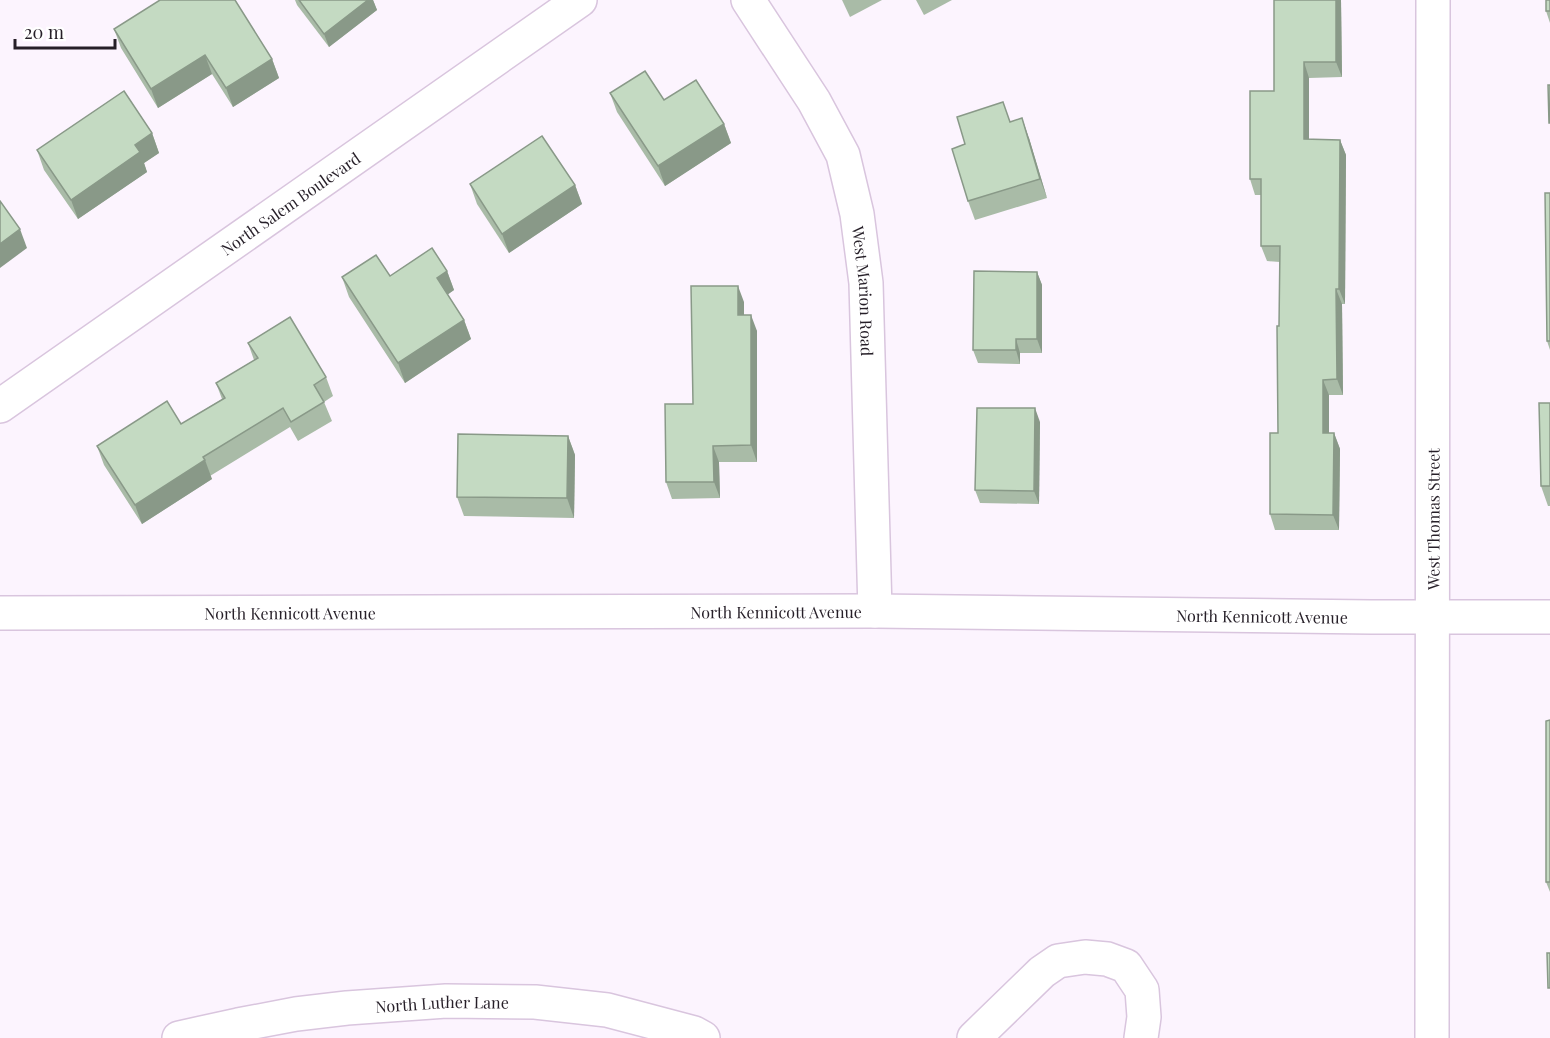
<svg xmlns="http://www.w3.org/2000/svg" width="1550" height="1038" viewBox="0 0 1550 1038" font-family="'Playfair Display',serif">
<rect width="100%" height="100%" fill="#fcf4fe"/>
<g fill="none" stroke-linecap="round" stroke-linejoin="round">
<defs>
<g id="minor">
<path id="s1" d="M 748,0 L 814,101 L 843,155 L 857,214 L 866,283 L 875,611"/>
<path id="s2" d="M 0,406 L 580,0"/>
<path id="s3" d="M 0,613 L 875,611 L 1371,617 L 1550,617"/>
<path id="s4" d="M 179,1038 L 238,1025 L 296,1014 L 347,1008 L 446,1001 L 535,1002 L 607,1010 L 694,1033 L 703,1038"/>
<path d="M 974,1038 L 1042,972 L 1058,961 L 1085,957 L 1107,959 L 1126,966 L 1142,990 L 1144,1017 L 1141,1038"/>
<path id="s5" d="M 1432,1038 L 1433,0"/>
</g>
</defs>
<use href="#minor" stroke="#d9c5de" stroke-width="36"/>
<use href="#minor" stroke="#fff" stroke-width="33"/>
</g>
<g fill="#a9bba7">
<path d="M 295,0 L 373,0 L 377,10 L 329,47 L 297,5 Z"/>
<path d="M 842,0 L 882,0 L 850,17 Z"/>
<path d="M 916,0 L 952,0 L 924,15 Z"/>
<path d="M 1274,0 L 1341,0 L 1342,77 L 1309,78 L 1309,140 L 1340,140 L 1346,155 L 1345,304 L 1342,304 L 1343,395 L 1329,395 L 1329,433 L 1334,433 L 1340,449 L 1339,530 L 1275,530 L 1270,514 L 1278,433 L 1280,262 L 1267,261 L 1261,246 L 1261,195 L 1255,195 L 1250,179 L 1274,91 Z"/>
<path d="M 1550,0 L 1550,23 L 1546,11 Z"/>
<path d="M 114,29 L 272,59 L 279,78 L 233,107 L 212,74 L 158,108 L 121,48 Z"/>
<path d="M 610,93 L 664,100 L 724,124 L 731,143 L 665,186 L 617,112 Z"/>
<path d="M 1011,122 L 1029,138 L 1047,198 L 975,220 L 968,201 L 965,144 Z"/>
<path d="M 152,133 L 159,153 L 144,163 L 147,172 L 78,219 L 44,170 L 37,150 Z"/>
<path d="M 470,184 L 575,185 L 582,204 L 509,253 L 477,204 Z"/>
<path d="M 1550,193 L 1550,350 L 1547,341 Z"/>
<path d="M 447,271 L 454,290 L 447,295 L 464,320 L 471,339 L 405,383 L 349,297 L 342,277 L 390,276 Z"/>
<path d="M 1037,272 L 1042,285 L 1042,353 L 1020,353 L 1020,364 L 978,363 L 973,350 Z"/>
<path d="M 744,302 L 744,315 L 757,331 L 757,462 L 719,462 L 720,498 L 672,499 L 666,482 L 693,404 Z"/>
<path d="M 248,343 L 326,377 L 333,396 L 324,402 L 332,421 L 298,441 L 290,427 L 210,476 L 212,479 L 142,524 L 104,465 L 97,446 L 181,424 L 222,399 L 216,383 L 254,360 Z"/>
<path d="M 1550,403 L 1550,506 L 1548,506 L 1541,486 Z"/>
<path d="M 1040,422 L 1039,504 L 980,503 L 975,490 Z"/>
<path d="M 568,436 L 575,455 L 574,518 L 464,516 L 457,497 Z"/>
<path d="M 1550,720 L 1550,892 L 1546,882 Z"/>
</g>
<g fill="#899988">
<path d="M 368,0 L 373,0 L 377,10 L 329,47 L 324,34 Z"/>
<path d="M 1336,0 L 1341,0 L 1342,77 L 1336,62 Z"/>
<path d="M 205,55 L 212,74 L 158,108 L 151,89 Z"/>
<path d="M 272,59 L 279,78 L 233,107 L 226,88 Z"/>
<path d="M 1304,62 L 1309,78 L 1309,155 L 1304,139 Z"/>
<path d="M 1022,118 L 1029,138 L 1047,198 L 1040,179 Z"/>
<path d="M 724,124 L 731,143 L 665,186 L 658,166 Z"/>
<path d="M 152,133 L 159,153 L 144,163 L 147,172 L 78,219 L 71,200 L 135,145 Z"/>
<path d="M 1340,140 L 1346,155 L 1345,304 L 1339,289 Z"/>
<path d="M 575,185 L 582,204 L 509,253 L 502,234 Z"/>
<path d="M 20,229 L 27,248 L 0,268 L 0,244 Z"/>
<path d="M 447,271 L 454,290 L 444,297 L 437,278 Z"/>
<path d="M 1037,272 L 1042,285 L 1042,353 L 1037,339 Z"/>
<path d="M 738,286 L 744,302 L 744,332 L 738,315 Z"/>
<path d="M 1336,289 L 1342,304 L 1343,395 L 1337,379 Z"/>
<path d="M 751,315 L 757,331 L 757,462 L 751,445 Z"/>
<path d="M 464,320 L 471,339 L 405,383 L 398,363 Z"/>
<path d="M 1016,339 L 1020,353 L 1020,364 L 1016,350 Z"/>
<path d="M 1323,380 L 1329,395 L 1329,449 L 1323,433 Z"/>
<path d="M 1035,408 L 1040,422 L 1039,504 L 1034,491 Z"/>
<path d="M 1334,433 L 1340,449 L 1339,530 L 1333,515 Z"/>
<path d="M 568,436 L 575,455 L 574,518 L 567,498 Z"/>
<path d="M 713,446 L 719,462 L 720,498 L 714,482 Z"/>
<path d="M 205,460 L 212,479 L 142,524 L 135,505 Z"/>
</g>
<g fill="#c4dac2" stroke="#899988" stroke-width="1.5">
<path d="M 160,0 L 235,0 L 272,59 L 226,88 L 205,55 L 151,89 L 114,29 Z"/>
<path d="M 299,0 L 368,0 L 324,34 Z"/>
<path d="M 1274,0 L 1336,0 L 1336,62 L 1304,62 L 1304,139 L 1340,140 L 1339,289 L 1336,289 L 1337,379 L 1323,380 L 1323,433 L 1334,433 L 1333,515 L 1270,514 L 1270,433 L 1278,433 L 1277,326 L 1279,326 L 1280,246 L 1261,246 L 1261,179 L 1250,179 L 1250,91 L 1274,91 Z"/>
<rect x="1546" y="0" width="4" height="11"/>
<path d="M 645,71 L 664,100 L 696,80 L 724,124 L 658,166 L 610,93 Z"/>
<path d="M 1548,85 L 1550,85 L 1550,123 L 1549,123 Z"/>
<path d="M 124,91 L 152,133 L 135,145 L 140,152 L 71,200 L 37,150 Z"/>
<path d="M 1003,102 L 1010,122 L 1022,118 L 1040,179 L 968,201 L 952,149 L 965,144 L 957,117 Z"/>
<path d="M 542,136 L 575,185 L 502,234 L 470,184 Z"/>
<path d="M 1545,193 L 1550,193 L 1550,341 L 1547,341 Z"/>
<path d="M 0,201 L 20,229 L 0,244 Z"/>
<path d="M 432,248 L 447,271 L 437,278 L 464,320 L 398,363 L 342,277 L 376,255 L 390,276 Z"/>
<path d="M 974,271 L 1037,272 L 1037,339 L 1016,339 L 1016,350 L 973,350 Z"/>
<path d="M 691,286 L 738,286 L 738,315 L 751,315 L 751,445 L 713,446 L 714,482 L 666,482 L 665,404 L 693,404 Z"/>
<path d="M 290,317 L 326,377 L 314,385 L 324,402 L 291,422 L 283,408 L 203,457 L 205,460 L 135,505 L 97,446 L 167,401 L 181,424 L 225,398 L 216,383 L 258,358 L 248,343 Z"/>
<path d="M 1539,403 L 1550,403 L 1550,486 L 1541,486 Z"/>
<path d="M 977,408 L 1035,408 L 1034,491 L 975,490 Z"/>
<path d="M 458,434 L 568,436 L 567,498 L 457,497 Z"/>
<path d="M 1550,720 L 1550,882 L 1546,882 L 1546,721 Z"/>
<path d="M 1547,953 L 1550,953 L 1550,988 L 1548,988 Z"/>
</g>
<g text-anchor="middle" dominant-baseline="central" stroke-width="4.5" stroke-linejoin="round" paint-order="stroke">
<g font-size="16" fill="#261f28" stroke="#fff">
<text stroke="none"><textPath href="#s2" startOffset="354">North Salem Boulevard</textPath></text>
<text stroke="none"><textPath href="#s1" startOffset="320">West Marion Road</textPath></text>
<text stroke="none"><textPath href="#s5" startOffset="519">West Thomas Street</textPath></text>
<text stroke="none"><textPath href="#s3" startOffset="776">North Kennicott Avenue</textPath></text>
<text stroke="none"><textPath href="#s3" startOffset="290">North Kennicott Avenue</textPath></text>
<text stroke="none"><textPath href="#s3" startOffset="1262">North Kennicott Avenue</textPath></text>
<text stroke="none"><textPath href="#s4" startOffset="266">North Luther Lane</textPath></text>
</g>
</g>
<path d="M15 39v9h100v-9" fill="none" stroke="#261f28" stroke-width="3"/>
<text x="24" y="39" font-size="18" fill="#261f28" stroke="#ffffff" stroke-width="4.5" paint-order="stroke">20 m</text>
</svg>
